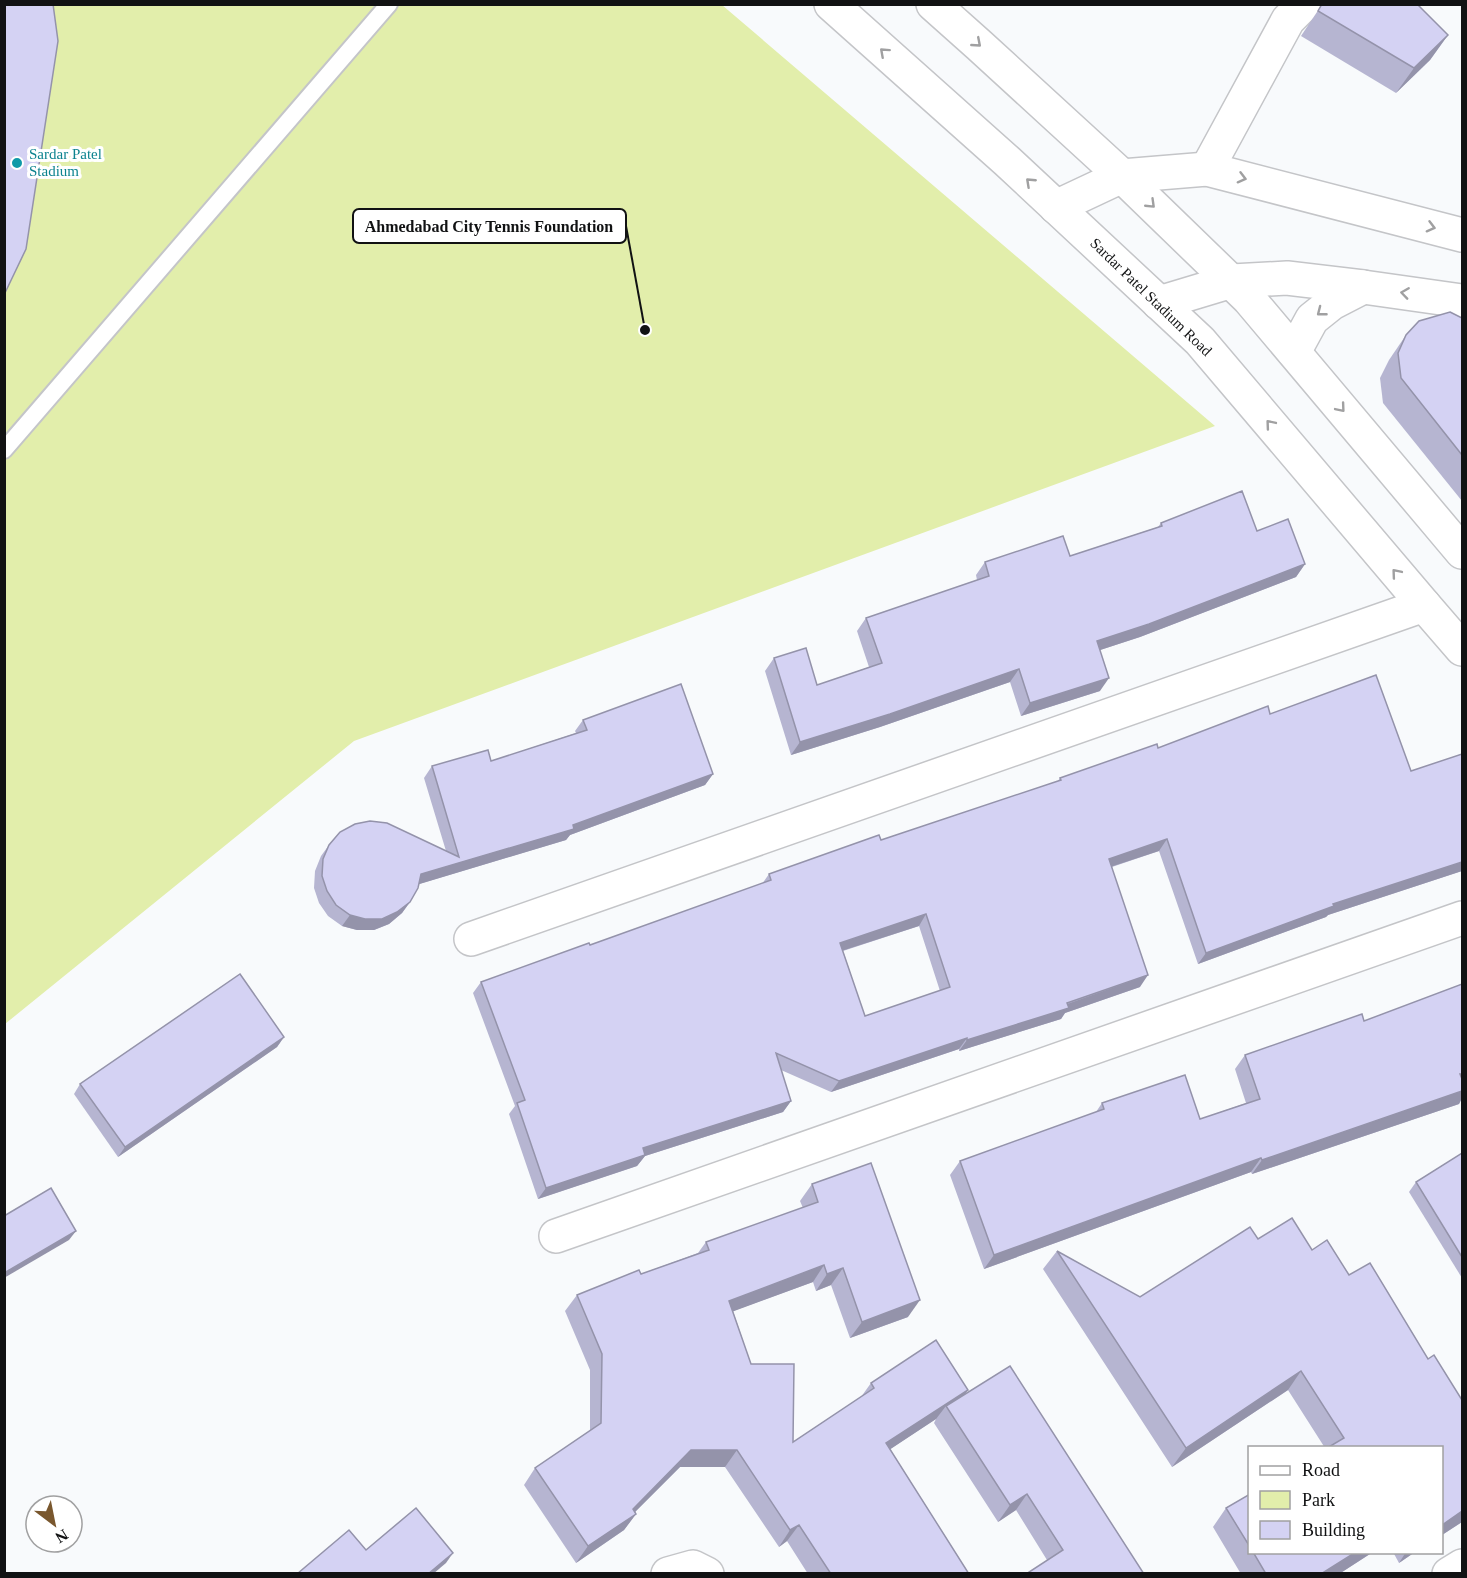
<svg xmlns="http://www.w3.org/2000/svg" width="1467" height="1578" viewBox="0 0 1467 1578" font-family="'Times New Roman',serif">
<rect width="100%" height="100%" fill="#f8fafc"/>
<path fill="#e2eeab" d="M 5,5 L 722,5 L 1215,426 L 354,741 L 5,1024 Z"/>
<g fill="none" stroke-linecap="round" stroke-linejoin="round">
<defs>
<path id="lane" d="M 4,450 L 389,4"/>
<g id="street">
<path d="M 1207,169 L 1288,20 L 1304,4"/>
<path d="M 471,939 L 1424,605"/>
<path d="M 556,1236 L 1462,918"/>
<path d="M 668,1574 L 693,1567 L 707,1574"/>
</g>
<g id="secondary">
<path d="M 831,4 L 1007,161 L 1200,341 L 1424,605 L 1462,649"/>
<path d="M 933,4 L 979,45 L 1122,176 L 1249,299 L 1462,552"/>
<path d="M 1056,207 L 1122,176 L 1207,169 L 1462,235"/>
<path d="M 1159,303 L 1232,281 L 1287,278 L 1363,287 L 1462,301"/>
<path d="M 1294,352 L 1312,319 L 1332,303 L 1363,287"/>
<path d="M 1449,1574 L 1462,1566"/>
</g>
</defs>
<use href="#lane" stroke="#c4c5c8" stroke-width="20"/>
<use href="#street" stroke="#c4c5c8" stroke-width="36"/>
<use href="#secondary" stroke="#c4c5c8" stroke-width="36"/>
<use href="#lane" stroke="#fff" stroke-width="16"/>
<use href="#street" stroke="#fff" stroke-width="33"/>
<use href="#secondary" stroke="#fff" stroke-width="33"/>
</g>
<g fill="#b6b5d1" fill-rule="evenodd">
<path d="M 1321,6 L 1448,35 L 1430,60 L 1396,93 L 1301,36 Z"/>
<path d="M 1462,318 L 1462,501 L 1383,403 L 1380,378 L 1389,360 L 1406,335 Z"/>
<path d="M 1161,523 L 1257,531 L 1305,564 L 1296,577 L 1140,637 L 1100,650 L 1100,691 L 1021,716 L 1010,682 L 880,727 L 791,755 L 765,671 L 774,658 L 817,685 L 869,667 L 857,631 L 866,618 L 977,580 L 976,575 L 985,562 L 1070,556 L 1158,527 Z"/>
<path d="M 1270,714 L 1411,771 L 1462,754 L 1462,871 L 1328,915 L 1326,917 L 1198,964 L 1159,851 L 1112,867 L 1140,987 L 1065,1013 L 1061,1019 L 959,1051 L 959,1049 L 831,1092 L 781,1070 L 791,1101 L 783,1112 L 645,1156 L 637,1166 L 538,1199 L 509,1114 L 515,1106 L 473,993 L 481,982 L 590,945 L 762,884 L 769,874 L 881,840 L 1058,781 L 1060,778 ZM 919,926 L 940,991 L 865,1016 L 843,951 Z"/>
<path d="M 583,720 L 713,774 L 705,785 L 570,835 L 566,840 L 419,884 L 410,902 L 402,913 L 389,924 L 374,930 L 357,930 L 342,926 L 328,916 L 319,903 L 314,888 L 315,871 L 321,856 L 329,845 L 446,851 L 424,778 L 432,766 L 491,761 L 576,733 L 575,731 Z"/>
<path d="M 1462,984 L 1462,1098 L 1459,1104 L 1252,1174 L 1251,1172 L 984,1269 L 950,1175 L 960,1161 L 1096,1112 L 1102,1103 L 1200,1119 L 1246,1103 L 1235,1069 L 1245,1055 L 1364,1021 Z"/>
<path d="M 284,1037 L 277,1047 L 118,1157 L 74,1094 L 80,1084 Z"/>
<path d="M 1462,1153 L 1462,1278 L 1409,1192 L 1416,1182 Z"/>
<path d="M 812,1184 L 908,1317 L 850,1338 L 831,1285 L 816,1291 L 813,1282 L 733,1311 L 751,1364 L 793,1442 L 861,1397 L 871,1383 L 968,1390 L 965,1394 L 1144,1574 L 1047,1560 L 1016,1510 L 998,1522 L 934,1423 L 936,1419 L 890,1449 L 969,1574 L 808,1574 L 787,1541 L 779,1547 L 725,1467 L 680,1467 L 635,1512 L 636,1514 L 624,1530 L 576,1563 L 524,1485 L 535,1468 L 590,1431 L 590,1370 L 565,1311 L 577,1295 L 641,1274 L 698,1253 L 706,1242 L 803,1208 L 800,1201 Z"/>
<path d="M 1258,1239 L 1312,1250 L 1349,1275 L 1428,1359 L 1462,1400 L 1462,1522 L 1442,1535 L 1442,1448 L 1325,1448 L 1288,1390 L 1172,1467 L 1043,1269 L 1057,1251 L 1140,1297 Z"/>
<path d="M 1250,1494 L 1250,1552 L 1373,1552 L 1339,1574 L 1241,1574 L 1213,1527 L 1226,1508 Z"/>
<path d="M 1393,1552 L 1415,1552 L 1399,1563 Z"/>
</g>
<g fill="#9493aa">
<path d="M 1448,35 L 1430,60 L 1396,93 L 1414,68 Z"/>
<path d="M 1305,564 L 1296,577 L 1140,637 L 1088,654 L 1097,641 Z"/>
<path d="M 1019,669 L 1010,682 L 880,727 L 791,755 L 800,742 Z"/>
<path d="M 1109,678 L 1100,691 L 1021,716 L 1030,703 Z"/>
<path d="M 713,774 L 705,785 L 570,835 L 566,840 L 413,886 L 421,874 L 573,825 Z"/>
<path d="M 1167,839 L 1159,851 L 1101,870 L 1109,859 Z"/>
<path d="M 1462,862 L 1462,871 L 1328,915 L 1326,917 L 1198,964 L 1206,953 L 1333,904 Z"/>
<path d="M 410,902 L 402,913 L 389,924 L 374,930 L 357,930 L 342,926 L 350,915 Z"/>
<path d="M 926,914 L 919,926 L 832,954 L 840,943 Z"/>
<path d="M 1148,975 L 1140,987 L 1065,1013 L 1061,1019 L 959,1051 L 967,1040 Z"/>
<path d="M 284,1037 L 277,1047 L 118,1157 L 125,1147 Z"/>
<path d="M 967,1038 L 959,1049 L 831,1092 L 839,1081 Z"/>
<path d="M 1462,1091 L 1462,1098 L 1459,1104 L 1252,1174 L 1262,1160 Z"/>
<path d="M 791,1101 L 783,1112 L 645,1156 L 637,1166 L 538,1199 L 546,1188 L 643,1148 Z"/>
<path d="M 1261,1158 L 1251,1172 L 984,1269 L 994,1255 Z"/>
<path d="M 76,1231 L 69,1240 L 4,1278 L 4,1274 L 6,1272 Z"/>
<path d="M 824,1265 L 813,1282 L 718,1317 L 729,1301 Z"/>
<path d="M 843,1268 L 831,1285 L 816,1291 L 827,1274 Z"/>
<path d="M 920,1300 L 908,1317 L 850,1338 L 862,1322 Z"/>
<path d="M 1301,1371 L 1288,1390 L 1172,1467 L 1186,1448 Z"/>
<path d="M 968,1390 L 956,1406 L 946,1406 L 936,1419 L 874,1460 L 886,1443 Z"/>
<path d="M 691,1450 L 737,1450 L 725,1467 L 680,1467 L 629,1518 L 636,1514 L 624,1530 L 576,1563 L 588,1546 Z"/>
<path d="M 1027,1494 L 1016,1510 L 998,1522 L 1010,1505 Z"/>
<path d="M 1462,1511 L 1462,1522 L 1442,1535 L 1442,1525 Z"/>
<path d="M 799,1525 L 787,1541 L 779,1547 L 790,1530 Z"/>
<path d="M 1356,1552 L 1373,1552 L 1339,1574 L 1321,1574 Z"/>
<path d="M 1406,1552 L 1415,1552 L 1399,1563 Z"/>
<path d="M 453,1553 L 446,1563 L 433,1574 L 428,1574 Z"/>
</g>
<g fill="#d4d2f3" stroke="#9493aa" stroke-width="1.5" fill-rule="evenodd">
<path d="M 4,4 L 53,4 L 58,41 L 26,249 L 4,295 Z"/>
<path d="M 1322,4 L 1417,4 L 1448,35 L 1414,68 L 1318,11 Z"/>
<path d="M 1450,312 L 1462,318 L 1462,455 L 1401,378 L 1398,353 L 1406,335 L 1419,321 Z"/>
<path d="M 1242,491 L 1257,531 L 1288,519 L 1305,564 L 1149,624 L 1097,641 L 1109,678 L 1030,703 L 1019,669 L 890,714 L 800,742 L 774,658 L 806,648 L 817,685 L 882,663 L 866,618 L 989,576 L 985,562 L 1063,536 L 1070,556 L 1162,526 L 1161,523 Z"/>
<path d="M 1376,675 L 1411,771 L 1462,754 L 1462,862 L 1333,904 L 1334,906 L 1206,953 L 1167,839 L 1109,859 L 1148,975 L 1067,1003 L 1069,1008 L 967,1040 L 967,1038 L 839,1081 L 776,1053 L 791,1101 L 643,1148 L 645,1155 L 546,1188 L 517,1103 L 525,1100 L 481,982 L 589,943 L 590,945 L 771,880 L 769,874 L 879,835 L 881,840 L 1061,780 L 1060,778 L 1157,744 L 1158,748 L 1268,706 L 1270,714 ZM 926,914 L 950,987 L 865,1016 L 840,943 Z"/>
<path d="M 681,684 L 713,774 L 573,825 L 574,829 L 421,874 L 418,888 L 410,902 L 397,912 L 382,919 L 365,919 L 350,915 L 336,905 L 327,891 L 322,876 L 323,859 L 329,845 L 340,832 L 355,824 L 370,821 L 387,823 L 459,857 L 432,766 L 488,750 L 491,761 L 587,730 L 583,720 Z"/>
<path d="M 240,974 L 284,1037 L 125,1147 L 80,1084 Z"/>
<path d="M 1462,984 L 1462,1074 L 1460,1074 L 1462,1079 L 1462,1091 L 1262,1160 L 1261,1158 L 994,1255 L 960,1161 L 1104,1109 L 1102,1103 L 1185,1075 L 1200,1119 L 1260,1099 L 1245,1055 L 1362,1014 L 1364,1021 Z"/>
<path d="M 1462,1153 L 1462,1257 L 1416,1182 Z"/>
<path d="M 871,1163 L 920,1300 L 862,1322 L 843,1268 L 827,1274 L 824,1265 L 729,1301 L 751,1364 L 794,1364 L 793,1442 L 874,1388 L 871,1383 L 936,1340 L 968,1390 L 886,1443 L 969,1574 L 831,1574 L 799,1525 L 790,1530 L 737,1450 L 691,1450 L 633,1509 L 636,1514 L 588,1546 L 535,1468 L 601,1423 L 602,1354 L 577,1295 L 639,1270 L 641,1274 L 709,1250 L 706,1242 L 818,1202 L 812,1184 Z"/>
<path d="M 51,1188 L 76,1231 L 6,1272 L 4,1269 L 4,1216 Z"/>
<path d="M 1292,1218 L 1312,1250 L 1327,1240 L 1349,1275 L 1370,1263 L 1428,1359 L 1434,1355 L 1462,1400 L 1462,1511 L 1442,1525 L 1442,1448 L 1327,1448 L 1344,1438 L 1301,1371 L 1186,1448 L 1057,1251 L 1140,1297 L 1250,1227 L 1258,1239 Z"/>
<path d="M 1010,1366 L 1144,1574 L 1026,1574 L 1063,1550 L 1027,1494 L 1010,1505 L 946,1406 Z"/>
<path d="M 1250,1494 L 1250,1547 L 1226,1508 Z"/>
<path d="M 416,1508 L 453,1553 L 428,1574 L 297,1574 L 349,1530 L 366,1550 Z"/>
<path d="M 1253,1552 L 1356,1552 L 1321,1574 L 1266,1574 Z"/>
</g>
<defs><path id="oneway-chevron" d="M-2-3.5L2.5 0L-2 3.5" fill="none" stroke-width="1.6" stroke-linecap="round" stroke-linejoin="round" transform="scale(1.5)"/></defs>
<g stroke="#a0a0a1">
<use href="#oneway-chevron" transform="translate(977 43) rotate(41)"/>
<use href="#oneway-chevron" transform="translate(884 52) rotate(-138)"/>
<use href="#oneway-chevron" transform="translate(1242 178) rotate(15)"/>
<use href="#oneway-chevron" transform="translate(1030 182) rotate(-137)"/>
<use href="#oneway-chevron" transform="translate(1151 204) rotate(44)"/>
<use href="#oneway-chevron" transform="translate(1431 227) rotate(15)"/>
<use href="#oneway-chevron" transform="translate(1405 293) rotate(-172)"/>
<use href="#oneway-chevron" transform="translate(1321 312) rotate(142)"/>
<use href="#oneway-chevron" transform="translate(1341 408) rotate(50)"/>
<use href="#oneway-chevron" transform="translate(1270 424) rotate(-130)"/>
<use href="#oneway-chevron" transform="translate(1396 573) rotate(-130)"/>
</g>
<circle fill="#0f9aa8" stroke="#fff" stroke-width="2" cx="17" cy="163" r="6"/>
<g text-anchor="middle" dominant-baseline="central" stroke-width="6" stroke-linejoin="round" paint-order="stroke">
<g font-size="15" fill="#0d838f" stroke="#fff" text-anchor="start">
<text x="29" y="154">Sardar Patel<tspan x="29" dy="17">Stadium</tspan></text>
</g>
<g font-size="15" fill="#111213" stroke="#fff">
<text transform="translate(1151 297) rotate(44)">Sardar Patel Stadium Road</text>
</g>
</g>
<path fill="none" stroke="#111213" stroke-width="2" d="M645 330L626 226"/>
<circle fill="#111213" stroke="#fff" stroke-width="2" cx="645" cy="330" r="6"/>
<rect fill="#fff" stroke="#111213" stroke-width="2" x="353" y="209" width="273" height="34" rx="6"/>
<g font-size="16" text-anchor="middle" font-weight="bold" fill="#111213">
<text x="489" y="232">Ahmedabad City Tennis Foundation</text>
</g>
<rect width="1467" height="1578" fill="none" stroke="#111213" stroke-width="12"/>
<rect x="1248" y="1446" width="195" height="108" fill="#ffffff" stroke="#a0a0a1" stroke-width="1.5"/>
<rect x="1260" y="1466" width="30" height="9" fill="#ffffff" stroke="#a0a0a1" stroke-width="1.5"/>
<text x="1302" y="1476" font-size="18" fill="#111213">Road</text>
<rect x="1260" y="1491" width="30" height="18" fill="#e2eeab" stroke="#a0a0a1" stroke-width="1.5"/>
<text x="1302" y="1506" font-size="18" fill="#111213">Park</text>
<rect x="1260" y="1521" width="30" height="18" fill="#d4d2f3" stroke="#a0a0a1" stroke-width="1.5"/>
<text x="1302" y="1536" font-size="18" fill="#111213">Building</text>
<g transform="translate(54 1524) rotate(148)"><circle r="28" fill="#ffffff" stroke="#a0a0a1" stroke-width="1.5"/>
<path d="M0-4.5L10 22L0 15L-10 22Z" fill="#79572e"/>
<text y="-9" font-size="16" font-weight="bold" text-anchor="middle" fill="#111213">N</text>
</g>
</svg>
